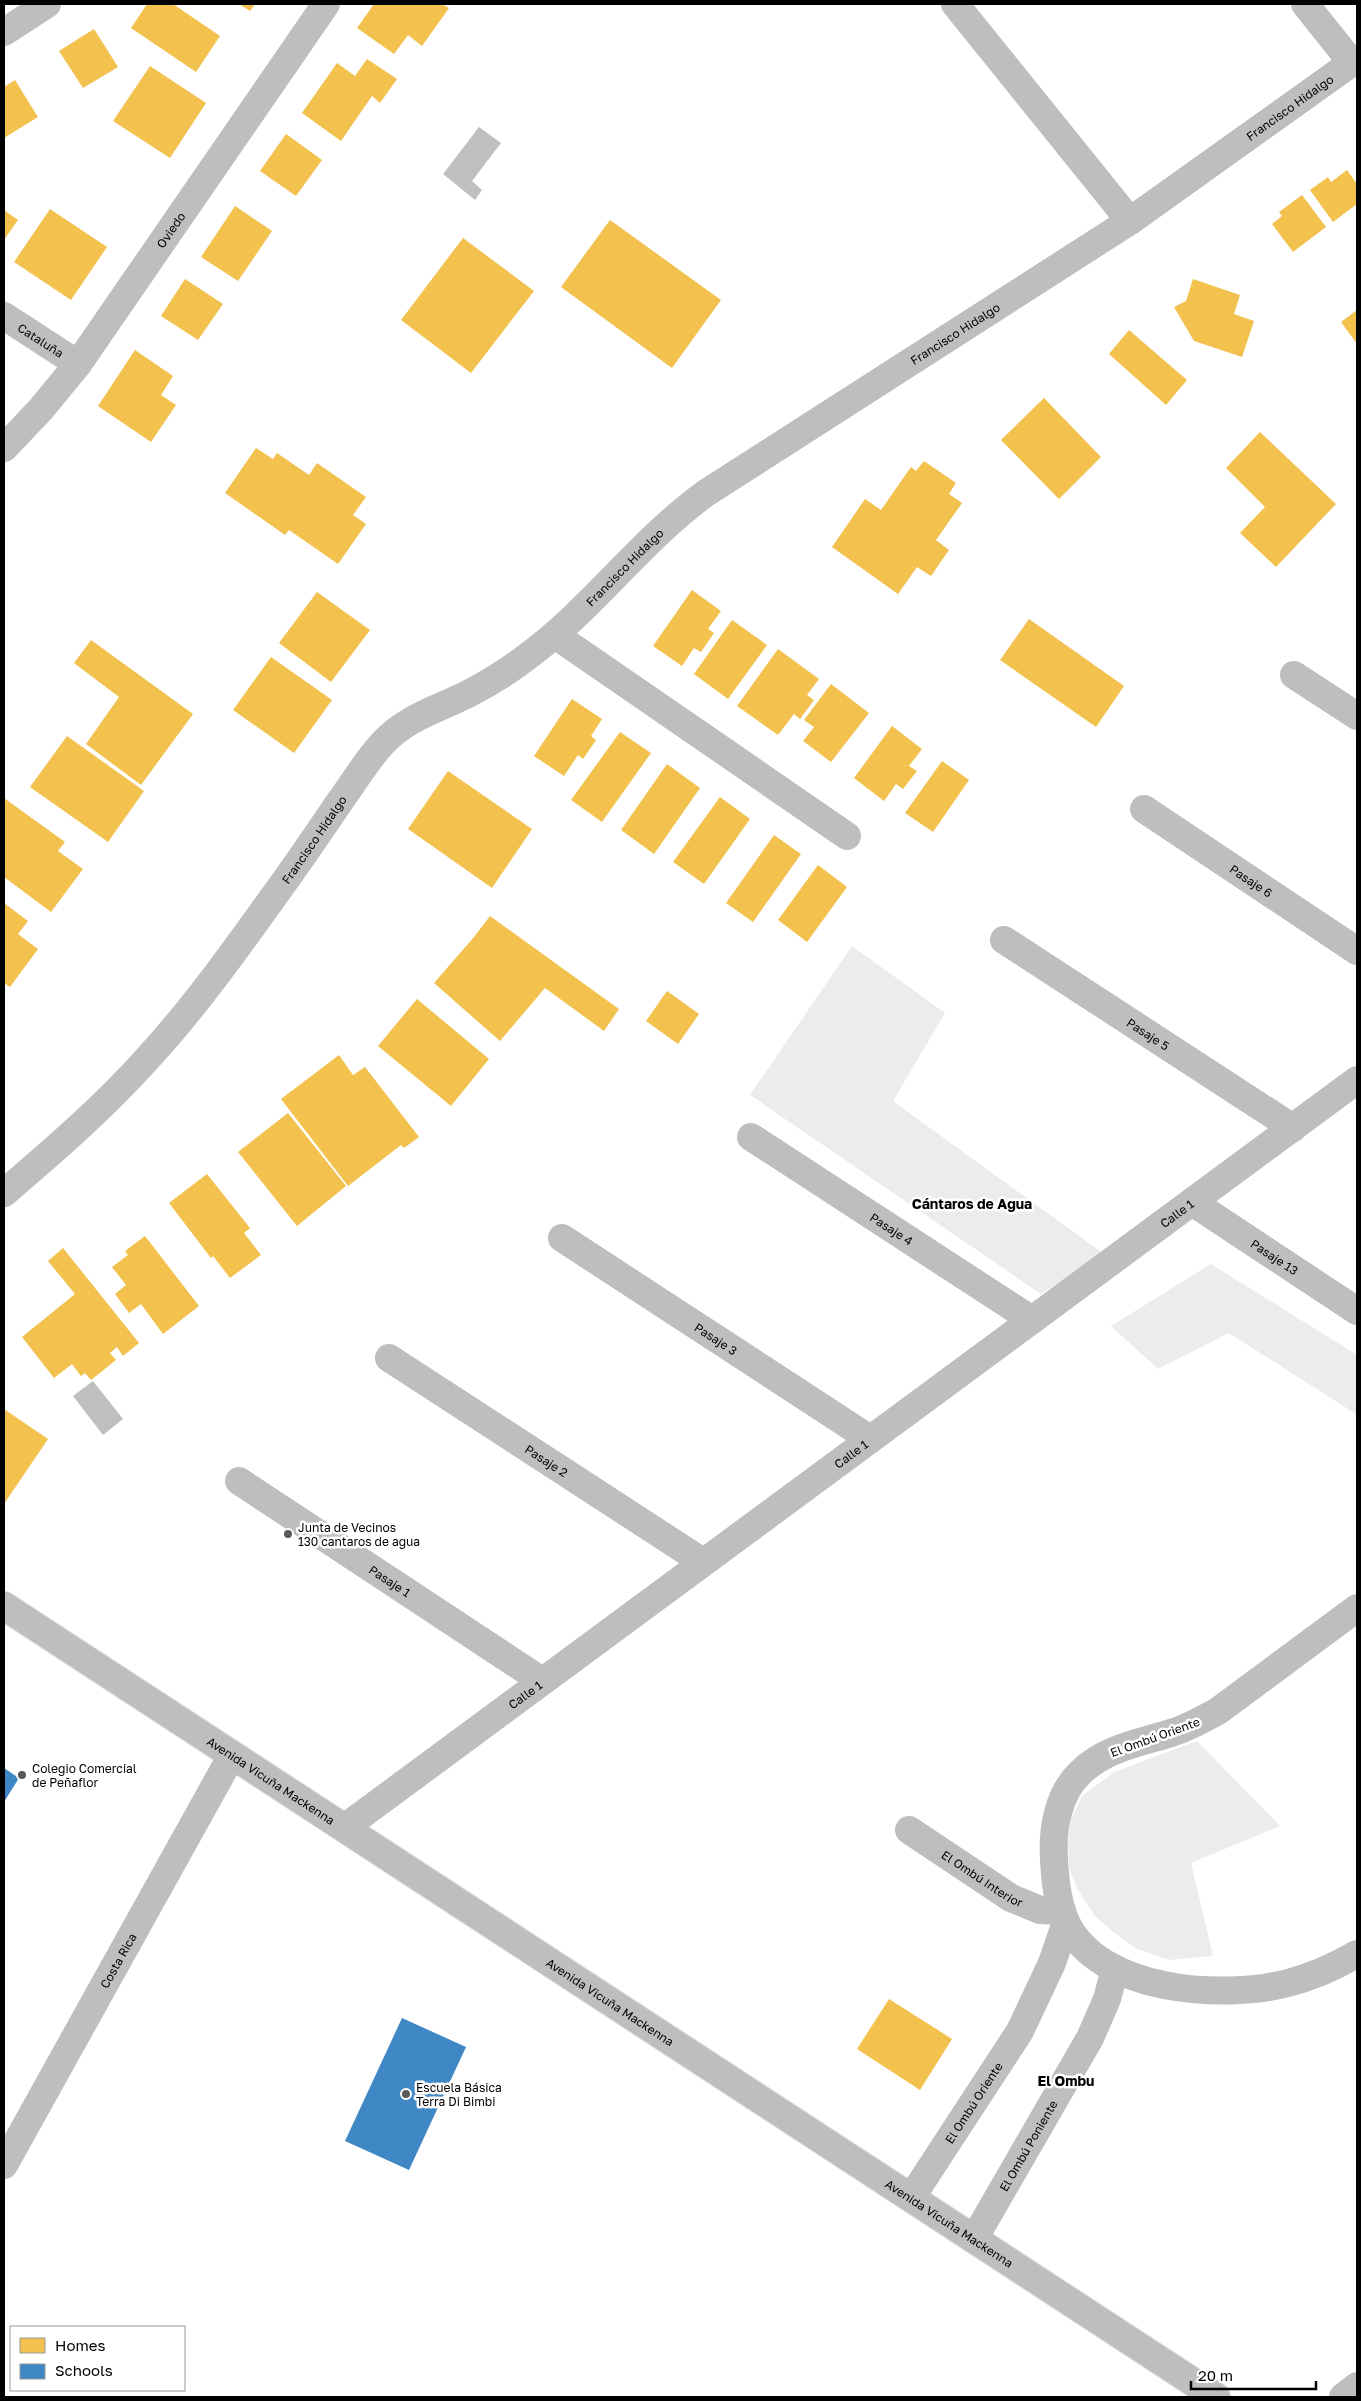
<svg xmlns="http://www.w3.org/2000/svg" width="1361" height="2401" viewBox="0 0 1361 2401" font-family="'Golos Text',sans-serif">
<rect width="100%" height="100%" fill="#fff"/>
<g fill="#ececec">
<path d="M 852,946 L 945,1013 L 893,1101 L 1104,1254 L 1041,1294 L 750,1095 Z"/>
<path d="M 1211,1264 L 1357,1355 L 1357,1413 L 1356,1414 L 1229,1333 L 1158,1369 L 1111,1326 Z"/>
<path d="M 1197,1741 L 1280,1826 L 1191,1863 L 1213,1956 L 1169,1960 L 1137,1949 L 1112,1931 L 1094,1915 L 1078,1890 L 1069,1868 L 1068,1844 L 1071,1820 L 1082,1796 L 1114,1772 Z"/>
</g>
<g fill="#bfbfbf">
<path d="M 479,127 L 501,143 L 472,181 L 482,190 L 475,200 L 443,174 Z"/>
<path d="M 93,1381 L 123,1419 L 103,1435 L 73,1396 Z"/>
</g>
<g fill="#f2c14e">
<path d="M 147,4 L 173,4 L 220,36 L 196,72 L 131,28 Z"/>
<path d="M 239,4 L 255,4 L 250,11 Z"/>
<path d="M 374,4 L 442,4 L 449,8 L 422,46 L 408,35 L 394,54 L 357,28 Z"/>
<path d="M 94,29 L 118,67 L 83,88 L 59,51 Z"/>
<path d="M 367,59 L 397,79 L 380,103 L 372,96 L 341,141 L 302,113 L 337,63 L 355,76 Z"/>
<path d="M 150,66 L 206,103 L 170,158 L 113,121 Z"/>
<path d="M 15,80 L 38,117 L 4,138 L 4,87 Z"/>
<path d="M 286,134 L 322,160 L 296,196 L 260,171 Z"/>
<path d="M 1347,170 L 1357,184 L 1357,204 L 1333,222 L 1310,190 L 1328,177 L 1331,182 Z"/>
<path d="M 1302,195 L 1326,227 L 1293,252 L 1272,224 L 1282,216 L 1279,212 Z"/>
<path d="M 235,206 L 272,231 L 238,281 L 201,257 Z"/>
<path d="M 50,209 L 107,247 L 71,300 L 14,262 Z"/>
<path d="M 4,210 L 18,220 L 4,240 Z"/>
<path d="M 610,220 L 721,300 L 672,368 L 561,287 Z"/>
<path d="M 463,238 L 534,291 L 471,373 L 401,320 Z"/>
<path d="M 185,279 L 223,304 L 198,340 L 161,316 Z"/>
<path d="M 1193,279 L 1240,295 L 1234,314 L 1254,321 L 1242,357 L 1194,341 L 1174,307 L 1186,301 Z"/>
<path d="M 1357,310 L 1357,344 L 1341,322 Z"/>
<path d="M 1129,330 L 1187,380 L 1166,405 L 1109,354 Z"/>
<path d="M 135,350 L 173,376 L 161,395 L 176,405 L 151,442 L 98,406 Z"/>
<path d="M 1044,398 L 1101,457 L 1059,499 L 1001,440 Z"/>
<path d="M 1260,432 L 1336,504 L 1276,567 L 1240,533 L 1265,507 L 1226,468 Z"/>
<path d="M 256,448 L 273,459 L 277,453 L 309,475 L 317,463 L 366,497 L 353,515 L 366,524 L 338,564 L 289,530 L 285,535 L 225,493 Z"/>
<path d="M 924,461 L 956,483 L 949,494 L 962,503 L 936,540 L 949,550 L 931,576 L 917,567 L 898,594 L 832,547 L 865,499 L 881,510 L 911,467 L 916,471 Z"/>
<path d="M 692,590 L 721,611 L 708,629 L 714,633 L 701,652 L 694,648 L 682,666 L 653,646 Z"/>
<path d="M 317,592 L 370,630 L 331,682 L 279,643 Z"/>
<path d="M 1029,619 L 1124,686 L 1096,727 L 1000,660 Z"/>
<path d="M 732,620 L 767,645 L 728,699 L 694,674 Z"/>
<path d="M 91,640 L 193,714 L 141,785 L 86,744 L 119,697 L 74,663 Z"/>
<path d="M 778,649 L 819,679 L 807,695 L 814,700 L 800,719 L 794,714 L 778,735 L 737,706 Z"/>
<path d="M 271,657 L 332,700 L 294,753 L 233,710 Z"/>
<path d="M 831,684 L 869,713 L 831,762 L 803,741 L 814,727 L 804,720 Z"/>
<path d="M 572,699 L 602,719 L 591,736 L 596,740 L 583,759 L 578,755 L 564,776 L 534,756 Z"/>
<path d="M 892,726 L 922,749 L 909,766 L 917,771 L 903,789 L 896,784 L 884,801 L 854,778 Z"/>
<path d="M 620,732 L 651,753 L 602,822 L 571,800 Z"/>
<path d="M 67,736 L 144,791 L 108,842 L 30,787 Z"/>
<path d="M 942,761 L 969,780 L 933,832 L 905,813 Z"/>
<path d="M 667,764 L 700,788 L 654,854 L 621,830 Z"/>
<path d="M 448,771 L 532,829 L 492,888 L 408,829 Z"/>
<path d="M 720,797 L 750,819 L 704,884 L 673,862 Z"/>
<path d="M 4,798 L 65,842 L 58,851 L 83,869 L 51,912 L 4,877 Z"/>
<path d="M 774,835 L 801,854 L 753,922 L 726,903 Z"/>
<path d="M 818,865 L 847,887 L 807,942 L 778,920 Z"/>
<path d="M 4,903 L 28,921 L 18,934 L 38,949 L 10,987 L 4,983 Z"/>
<path d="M 490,916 L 619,1009 L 604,1031 L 545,988 L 500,1041 L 434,983 L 474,937 Z"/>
<path d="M 667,991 L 699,1014 L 678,1044 L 646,1021 Z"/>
<path d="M 417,999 L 489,1059 L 451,1106 L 378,1046 Z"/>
<path d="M 339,1055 L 353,1075 L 365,1067 L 419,1137 L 404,1148 L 401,1145 L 348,1186 L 281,1099 Z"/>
<path d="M 288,1113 L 346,1186 L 297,1226 L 238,1152 Z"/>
<path d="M 207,1174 L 250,1228 L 244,1233 L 261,1255 L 230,1278 L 213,1256 L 211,1258 L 169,1203 Z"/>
<path d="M 145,1236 L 199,1306 L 163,1334 L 141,1304 L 129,1313 L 115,1294 L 126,1285 L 112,1267 L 128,1255 L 125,1251 Z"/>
<path d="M 63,1248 L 139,1343 L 123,1356 L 117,1347 L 110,1353 L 116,1360 L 91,1380 L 85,1373 L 81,1376 L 72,1364 L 54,1378 L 22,1337 L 75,1294 L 48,1261 Z"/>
<path d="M 4,1409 L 48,1439 L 4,1504 Z"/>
<path d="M 889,1999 L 952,2039 L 920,2090 L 857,2049 Z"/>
</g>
<g fill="#3f88c5">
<path d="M 4,1768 L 19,1778 L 4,1802 Z"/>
<path d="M 402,2018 L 466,2047 L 409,2170 L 345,2141 Z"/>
</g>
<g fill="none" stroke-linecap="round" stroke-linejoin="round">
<defs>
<g id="primary">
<path id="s16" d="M 4,1606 L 1216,2397"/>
</g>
</defs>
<use href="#primary" stroke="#dbdbdb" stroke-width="30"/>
<g stroke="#bebebe" stroke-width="28">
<path d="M 955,4 L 1130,221"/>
<path d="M 1305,4 L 1352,63"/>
<path d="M 4,32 L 47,4"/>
<path id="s1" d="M 4,316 L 78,364"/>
<path id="s2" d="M 4,448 L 41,409 L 78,364 L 326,4"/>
<path d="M 555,635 L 847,836"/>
<path d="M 1294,675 L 1357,716"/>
<path id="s3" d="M 1144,809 L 1357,951"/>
<path id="s4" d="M 1004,940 L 1293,1128"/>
<path id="s5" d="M 751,1137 L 1032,1320"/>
<path id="s6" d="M 4,1193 C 53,1151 103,1108 147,1059 C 193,1009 234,952 274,896 C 298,864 320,830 343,797 C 356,779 367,760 382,744 C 405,718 438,709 468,694 C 489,683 509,671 528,656 C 593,608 640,541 706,493 L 1130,221 L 1357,59"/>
<path id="s7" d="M 1192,1202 L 1357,1311"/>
<path id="s8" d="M 562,1238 L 870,1439"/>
<path id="s9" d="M 389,1358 L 703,1562"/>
<path id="s10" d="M 239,1481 L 542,1681"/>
<path d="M 1357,1608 L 1218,1711 C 1203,1719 1188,1728 1171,1733 C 1139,1743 1106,1748 1081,1772 C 1058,1793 1052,1829 1054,1859 C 1055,1880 1057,1902 1066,1922 C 1099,1992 1222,2000 1288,1983 C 1312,1977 1336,1966 1357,1954"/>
<path id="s11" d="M 344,1828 L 1357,1080"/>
<path id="s12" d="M 909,1830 L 1011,1898 L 1040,1910 L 1062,1911"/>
<path id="s13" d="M 4,2165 L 232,1755"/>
<path id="s14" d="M 911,2198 L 1020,2031 L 1052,1963 L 1066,1922"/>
<path id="s15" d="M 974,2239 L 1090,2038 L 1107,1999 L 1115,1969"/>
<path d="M 1343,2397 L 1357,2386"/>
</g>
<use href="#primary" stroke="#bebebe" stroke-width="28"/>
</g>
<g fill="#595959" stroke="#fff" stroke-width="2">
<circle cx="288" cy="1534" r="5"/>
<circle cx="22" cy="1775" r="5"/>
<circle cx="406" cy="2094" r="5"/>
</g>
<g text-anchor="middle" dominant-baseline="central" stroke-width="5" stroke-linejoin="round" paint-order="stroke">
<g font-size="12" fill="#000" stroke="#fff">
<text stroke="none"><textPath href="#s6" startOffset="1702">Francisco Hidalgo</textPath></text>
<text stroke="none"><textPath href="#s2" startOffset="275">Oviedo</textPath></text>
<text stroke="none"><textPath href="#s6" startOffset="1298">Francisco Hidalgo</textPath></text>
<text stroke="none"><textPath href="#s1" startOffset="44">Cataluña</textPath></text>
<text stroke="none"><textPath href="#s6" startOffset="892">Francisco Hidalgo</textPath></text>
<text stroke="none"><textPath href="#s6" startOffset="472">Francisco Hidalgo</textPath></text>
<text stroke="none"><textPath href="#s3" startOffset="129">Pasaje 6</textPath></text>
<text stroke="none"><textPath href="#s4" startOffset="172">Pasaje 5</textPath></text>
<text stroke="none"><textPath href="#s11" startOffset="1035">Calle 1</textPath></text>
<text stroke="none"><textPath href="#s5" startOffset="168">Pasaje 4</textPath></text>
<text stroke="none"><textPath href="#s7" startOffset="99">Pasaje 13</textPath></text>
<text stroke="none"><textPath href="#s8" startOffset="184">Pasaje 3</textPath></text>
<text stroke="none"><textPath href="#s11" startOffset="630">Calle 1</textPath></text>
<text stroke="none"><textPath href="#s9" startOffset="188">Pasaje 2</textPath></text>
<text stroke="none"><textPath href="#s10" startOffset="181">Pasaje 1</textPath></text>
<text stroke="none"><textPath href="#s11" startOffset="225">Calle 1</textPath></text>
<text transform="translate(1155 1737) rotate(-20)">El Ombú Oriente</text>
<text stroke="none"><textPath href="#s16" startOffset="319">Avenida Vicuña Mackenna</textPath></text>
<text stroke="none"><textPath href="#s12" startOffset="88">El Ombú Interior</textPath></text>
<text stroke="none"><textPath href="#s13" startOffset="234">Costa Rica</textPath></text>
<text stroke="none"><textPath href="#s16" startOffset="724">Avenida Vicuña Mackenna</textPath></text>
<text stroke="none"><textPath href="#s14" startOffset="114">El Ombú Oriente</textPath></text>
<text stroke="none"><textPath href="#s15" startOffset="108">El Ombú Poniente</textPath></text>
<text stroke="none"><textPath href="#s16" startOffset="1129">Avenida Vicuña Mackenna</textPath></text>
</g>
<g font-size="12" fill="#000" stroke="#fff" text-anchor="start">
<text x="298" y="1527">Junta de Vecinos<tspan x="298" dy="14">130 cantaros de agua</tspan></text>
<text x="32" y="1768">Colegio Comercial<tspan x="32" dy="14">de Peñaflor</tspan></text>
<text x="416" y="2087">Escuela Básica<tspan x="416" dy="14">Terra Di Bimbi</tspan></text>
</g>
<g font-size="14" font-weight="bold" fill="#000" stroke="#fff">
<text x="972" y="1203">Cántaros de Agua</text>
<text x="1066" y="2080">El Ombu</text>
</g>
</g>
<rect width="1361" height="2401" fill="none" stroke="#000000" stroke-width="10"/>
<rect x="10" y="2326" width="175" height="65" fill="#ffffff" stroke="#999999"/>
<rect x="20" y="2338" width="25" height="15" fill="#f2c14e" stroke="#999999"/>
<text x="55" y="2351" font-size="15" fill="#000000">Homes</text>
<rect x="20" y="2364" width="25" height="15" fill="#3f88c5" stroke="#999999"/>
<text x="55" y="2376" font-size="15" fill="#000000">Schools</text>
<path d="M1191 2381v8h125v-8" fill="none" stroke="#000000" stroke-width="2.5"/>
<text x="1198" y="2381" font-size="15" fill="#000000" stroke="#ffffff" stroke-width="4" paint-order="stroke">20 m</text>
</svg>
